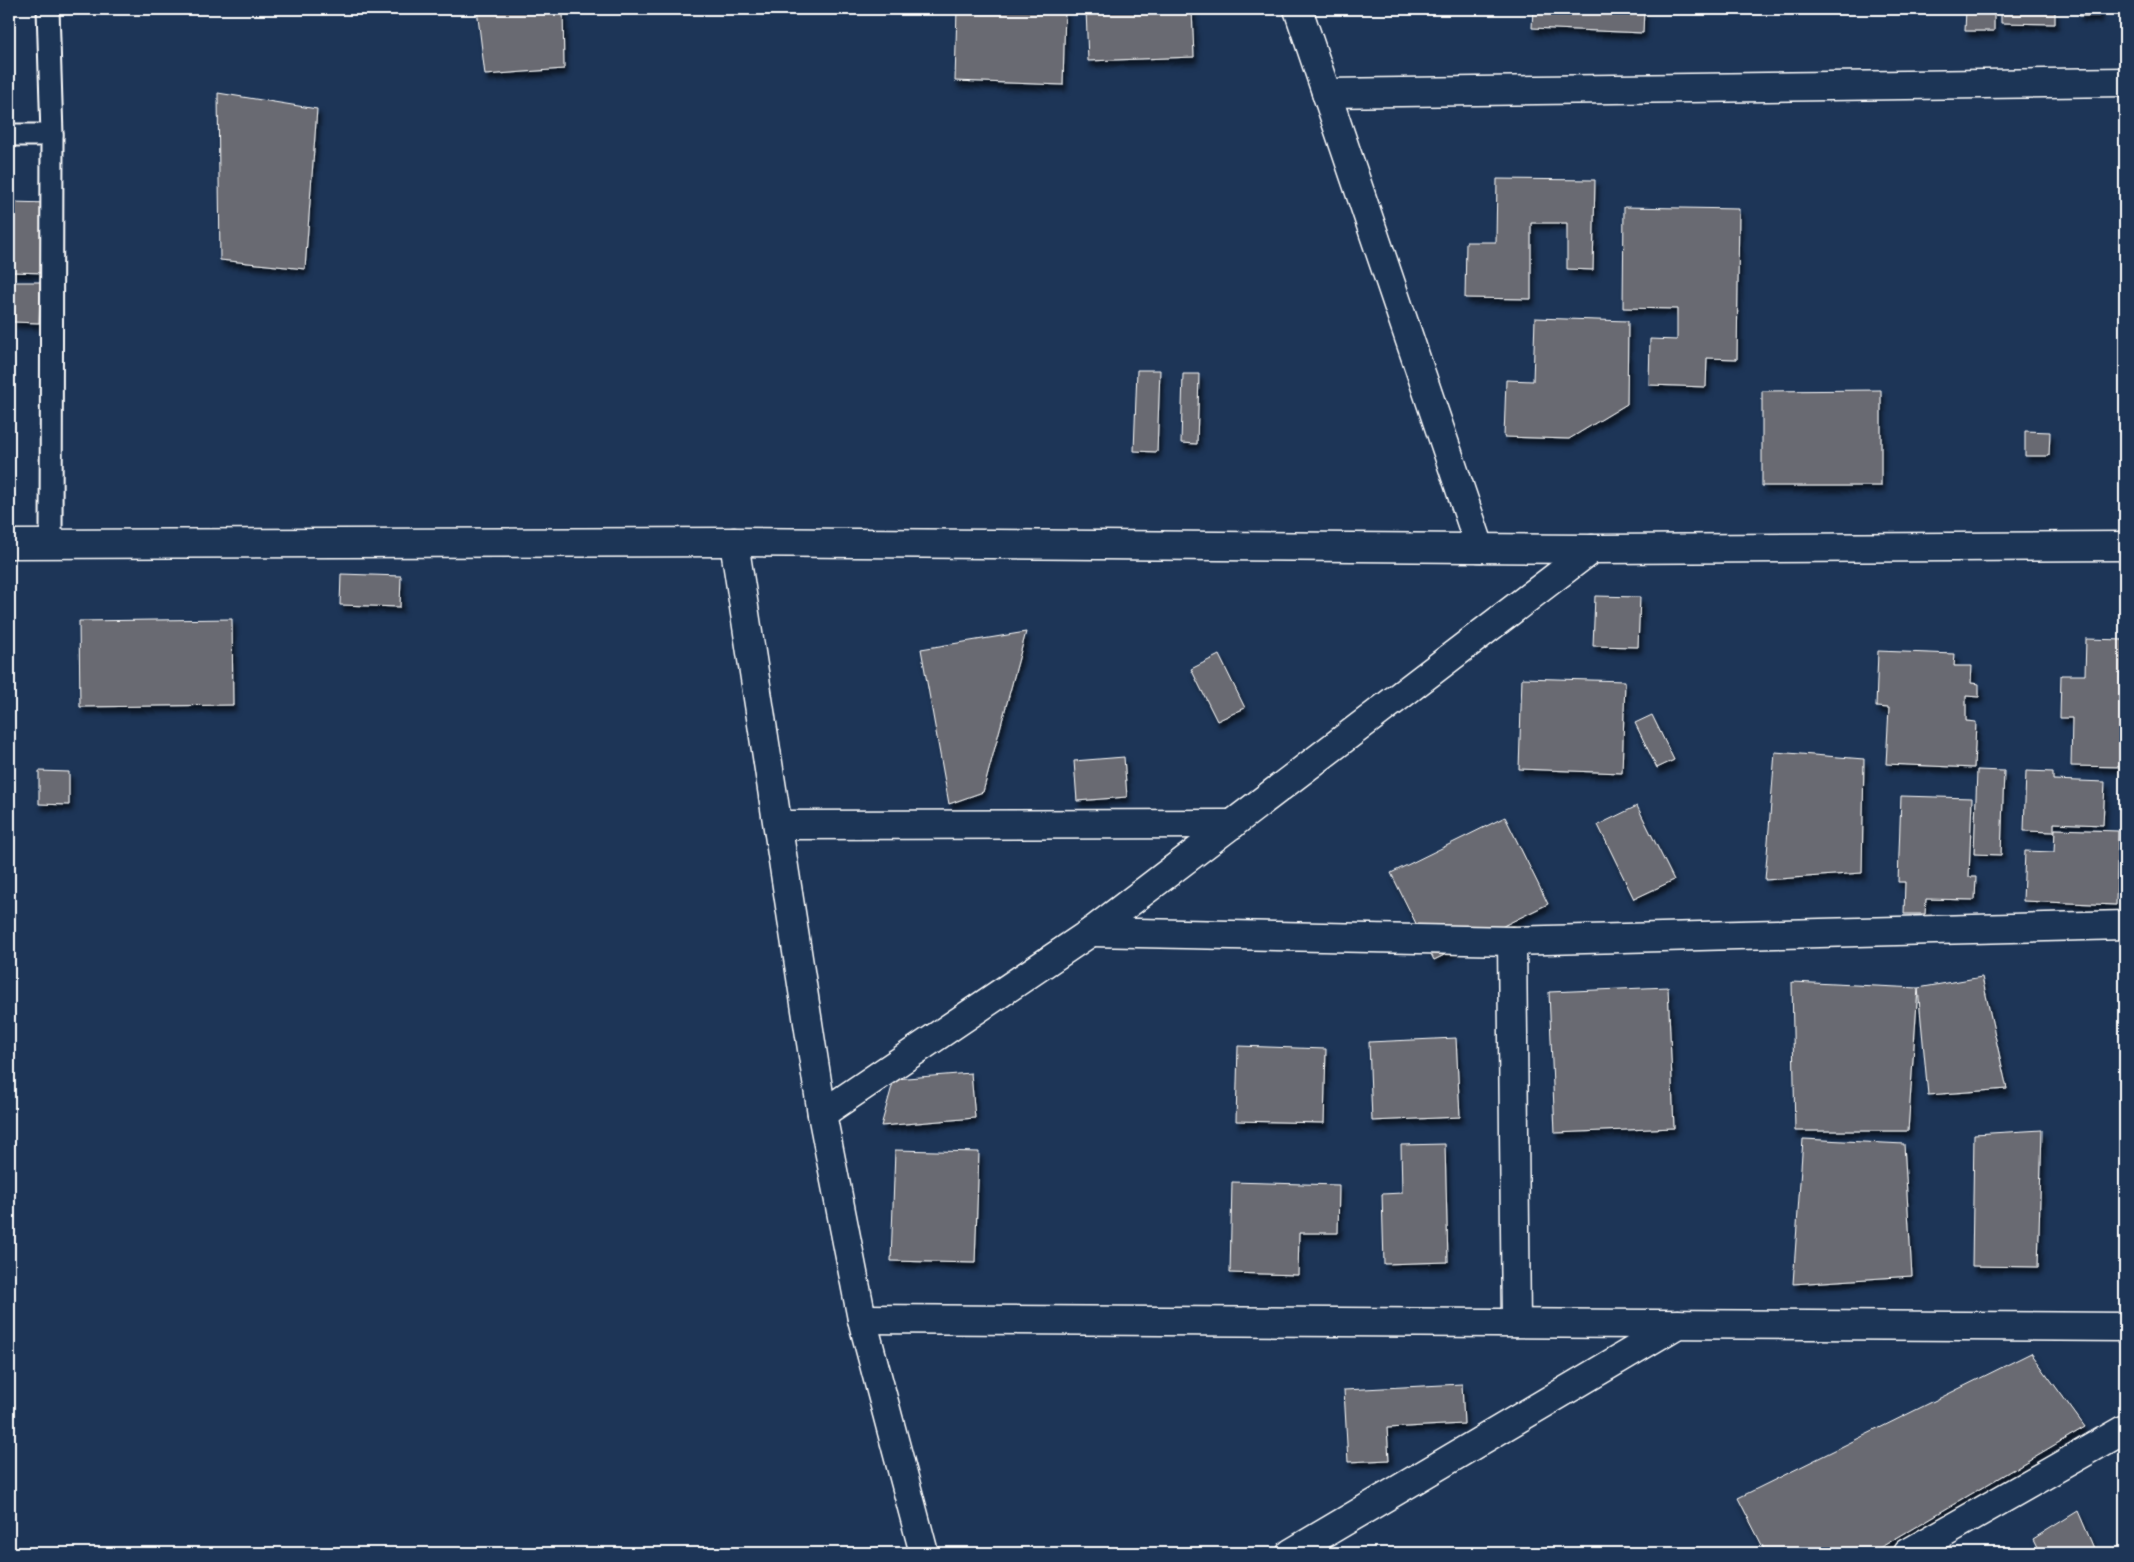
<svg xmlns="http://www.w3.org/2000/svg" width="2134" height="1562" viewBox="0 0 2134 1562" font-family="'Shantell Sans',sans-serif">
<defs>
<filter id="shadow"><feDropShadow dx="3" dy="5.5" stdDeviation="2.5" flood-color="#0009"/></filter>
</defs>
<rect width="100%" height="100%" fill="#1d3557"/>
<filter id="ink" filterUnits="userSpaceOnUse"><feTurbulence type="fractalNoise" baseFrequency=".02" numOctaves="2"/><feDisplacementMap in="SourceGraphic" scale="10" xChannelSelector="R" yChannelSelector="G"/><feConvolveMatrix kernelMatrix="1 2 1 2 8 2 1 2 1" color-interpolation-filters="sRGB"/></filter>
<g filter="url(#ink)">
<g fill="#696b72" stroke="#fff" filter="url(#shadow)">
<path d="M 477,9 L 563,9 L 564,69 L 485,75 Z"/>
<path d="M 957,9 L 1065,9 L 1063,85 L 955,81 Z"/>
<path d="M 1086,9 L 1192,9 L 1194,57 L 1088,61 Z"/>
<path d="M 1533,9 L 1644,9 L 1643,33 L 1532,28 Z"/>
<path d="M 1966,9 L 1994,9 L 1994,31 L 1965,31 Z"/>
<path d="M 2001,9 L 2055,9 L 2055,24 L 2001,23 Z"/>
<path d="M 2079,9 L 2100,9 L 2099,16 L 2079,16 Z"/>
<path d="M 218,93 L 317,109 L 305,269 L 220,260 Z"/>
<path d="M 1497,179 L 1595,180 L 1593,270 L 1567,269 L 1567,223 L 1531,223 L 1531,299 L 1465,298 L 1466,242 L 1496,242 Z"/>
<path d="M 12,202 L 49,203 L 47,273 L 10,272 Z"/>
<path d="M 1624,207 L 1739,209 L 1737,359 L 1707,358 L 1706,387 L 1649,385 L 1650,339 L 1677,340 L 1677,309 L 1623,308 Z"/>
<path d="M 14,282 L 40,282 L 39,323 L 13,322 Z"/>
<path d="M 1535,318 L 1628,321 L 1627,404 L 1569,439 L 1504,437 L 1506,380 L 1533,381 Z"/>
<path d="M 1137,370 L 1160,370 L 1157,452 L 1134,451 Z"/>
<path d="M 1183,374 L 1199,374 L 1197,444 L 1181,443 Z"/>
<path d="M 1881,390 L 1881,486 L 1762,486 L 1762,391 Z"/>
<path d="M 2025,431 L 2050,432 L 2049,456 L 2025,456 Z"/>
<path d="M 341,574 L 401,576 L 400,607 L 340,605 Z"/>
<path d="M 1595,596 L 1640,597 L 1638,647 L 1593,646 Z"/>
<path d="M 232,619 L 233,705 L 80,707 L 79,621 Z"/>
<path d="M 1026,632 L 983,792 L 949,804 L 921,649 Z"/>
<path d="M 2086,639 L 2125,640 L 2125,767 L 2071,766 L 2072,718 L 2060,718 L 2061,675 L 2085,675 Z"/>
<path d="M 1878,651 L 1955,654 L 1954,666 L 1972,666 L 1971,683 L 1979,684 L 1979,697 L 1966,696 L 1966,721 L 1976,722 L 1974,768 L 1886,764 L 1889,708 L 1876,707 Z"/>
<path d="M 1219,655 L 1245,708 L 1217,721 L 1191,669 Z"/>
<path d="M 1522,678 L 1625,681 L 1622,773 L 1519,769 Z"/>
<path d="M 1652,715 L 1674,760 L 1657,768 L 1635,723 Z"/>
<path d="M 1775,752 L 1864,759 L 1862,873 L 1765,880 Z"/>
<path d="M 1124,757 L 1127,797 L 1077,801 L 1074,761 Z"/>
<path d="M 1977,770 L 2004,771 L 2001,855 L 1974,854 Z"/>
<path d="M 39,771 L 69,772 L 69,805 L 39,804 Z"/>
<path d="M 2026,771 L 2053,772 L 2053,780 L 2105,782 L 2103,825 L 2054,823 L 2054,832 L 2024,831 Z"/>
<path d="M 1901,796 L 1972,798 L 1969,877 L 1976,877 L 1975,900 L 1926,899 L 1925,914 L 1904,914 L 1905,882 L 1898,882 Z"/>
<path d="M 1637,806 L 1674,880 L 1634,899 L 1598,825 Z"/>
<path d="M 1505,817 L 1548,904 L 1434,960 L 1391,873 Z"/>
<path d="M 2055,829 L 2118,831 L 2116,905 L 2023,901 L 2025,851 L 2054,852 Z"/>
<path d="M 1982,977 L 2007,1089 L 1928,1095 L 1918,988 Z"/>
<path d="M 1792,982 L 1918,988 L 1908,1131 L 1795,1131 Z"/>
<path d="M 1668,987 L 1674,1128 L 1555,1133 L 1549,992 Z"/>
<path d="M 1456,1038 L 1460,1117 L 1372,1121 L 1369,1042 Z"/>
<path d="M 1238,1046 L 1326,1049 L 1324,1123 L 1236,1121 Z"/>
<path d="M 971,1073 L 975,1118 L 881,1126 L 894,1079 Z"/>
<path d="M 2042,1130 L 2038,1267 L 1972,1266 L 1974,1134 Z"/>
<path d="M 1803,1139 L 1904,1144 L 1912,1276 L 1793,1284 Z"/>
<path d="M 1445,1144 L 1448,1262 L 1384,1264 L 1382,1194 L 1402,1193 L 1401,1145 Z"/>
<path d="M 895,1150 L 979,1152 L 975,1263 L 891,1261 Z"/>
<path d="M 1232,1182 L 1339,1185 L 1338,1233 L 1299,1233 L 1298,1275 L 1230,1273 Z"/>
<path d="M 2031,1353 L 2085,1427 L 1871,1553 L 1766,1553 L 1738,1498 Z"/>
<path d="M 1462,1384 L 1464,1424 L 1387,1428 L 1389,1460 L 1348,1462 L 1344,1390 Z"/>
<path d="M 2078,1511 L 2096,1553 L 2040,1553 L 2033,1539 Z"/>
</g>
<g fill="none" stroke-linecap="round" stroke-linejoin="round">
<defs>
<g id="lane">
<path d="M 48,9 L 52,135 L 51,544"/>
<path d="M 9,135 L 52,135"/>
</g>
<g id="street">
<path d="M 1298,9 L 1480,548"/>
<path d="M 1326,93 L 2125,82"/>
<path d="M 734,542 L 822,1114 L 862,1319 L 924,1553"/>
<path d="M 9,544 L 734,542 L 1592,549 L 2125,546"/>
<path d="M 778,825 L 1233,824"/>
<path d="M 1091,932 L 1512,941 L 2125,925"/>
<path d="M 1512,941 L 1516,1323"/>
<path d="M 822,1114 L 1091,932 L 1592,549"/>
<path d="M 862,1319 L 2125,1327"/>
<path d="M 1291,1553 L 1678,1324"/>
<path d="M 1908,1553 L 2125,1429"/>
</g>
</defs>
<use href="#lane" stroke="#fff" stroke-width="25"/>
<use href="#street" stroke="#fff" stroke-width="31"/>
<use href="#lane" stroke="#1d3557" stroke-width="21"/>
<use href="#street" stroke="#1d3557" stroke-width="28"/>
</g>
</g>
<rect width="2134" height="1562" fill="none" stroke="#1d3557" stroke-width="30"/>
<rect x="15" y="15" width="2104" height="1532" fill="none" stroke="#fff" stroke-width="2" filter="url(#ink)"/>
</svg>
